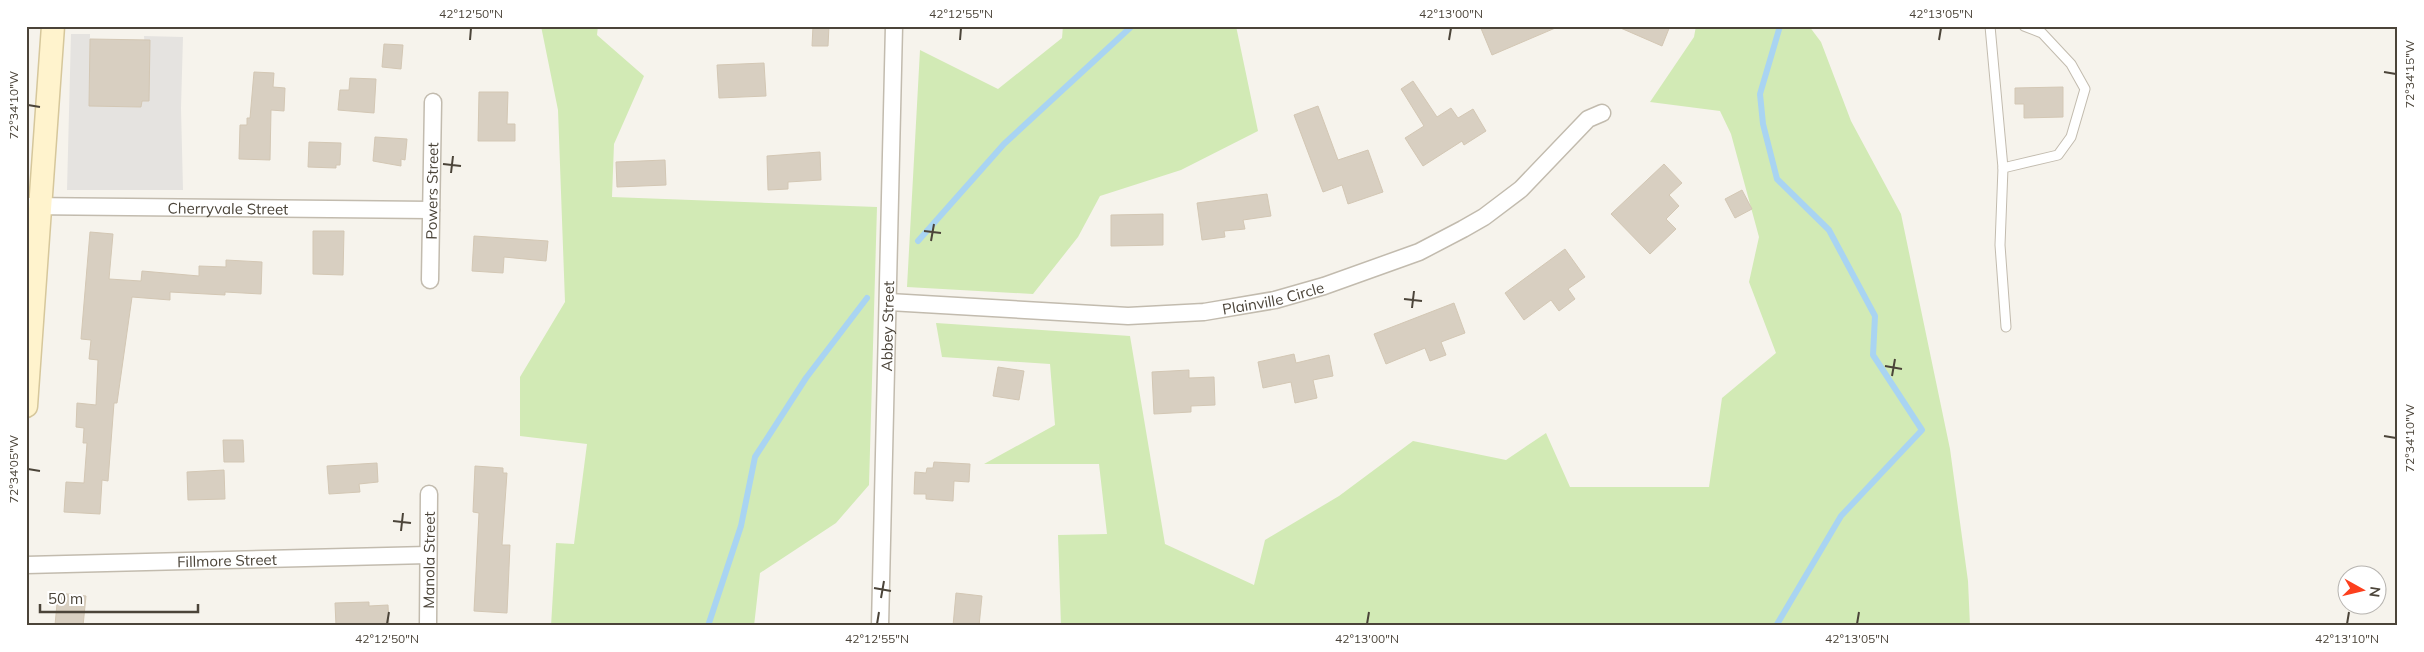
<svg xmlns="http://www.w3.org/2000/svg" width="2424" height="652" viewBox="0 0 2424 652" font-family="Mulish,sans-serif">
<rect width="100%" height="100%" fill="#f6f3ec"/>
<g fill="#d2eab5">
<path d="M 541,26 L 598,26 L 597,35 L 644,76 L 614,144 L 612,197 L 877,207 L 869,485 L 836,523 L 760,573 L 754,626 L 551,626 L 556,543 L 574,544 L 587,444 L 520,436 L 520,377 L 565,302 L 558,110 Z"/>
<path d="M 1063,26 L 1236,26 L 1258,131 L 1181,170 L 1100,196 L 1078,237 L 1033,294 L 907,287 L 920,50 L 998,89 L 1062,38 Z"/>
<path d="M 1696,26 L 1809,26 L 1821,42 L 1851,121 L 1901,214 L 1950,449 L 1968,581 L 1970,626 L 1061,626 L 1058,535 L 1107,534 L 1099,464 L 984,464 L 1055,425 L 1050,364 L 942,357 L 936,323 L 1130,336 L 1165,544 L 1254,585 L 1265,540 L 1339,496 L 1413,441 L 1506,460 L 1546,433 L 1570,487 L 1709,487 L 1722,398 L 1776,353 L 1749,282 L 1759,237 L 1731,134 L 1720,111 L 1650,102 L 1694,37 Z"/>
</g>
<path fill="#e5e3e0" d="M 71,34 L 90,34 L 89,106 L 141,107 L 142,101 L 149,101 L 144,36 L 183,37 L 181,108 L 183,190 L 67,190 Z"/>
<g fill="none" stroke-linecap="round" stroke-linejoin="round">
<g stroke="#a9d4f2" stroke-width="6">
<path d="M 918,241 L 1004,144 L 1132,26"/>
<path d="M 708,626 L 741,526 L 755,457 L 806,378 L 867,298"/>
<path d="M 1776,626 L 1841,516 L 1922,430 L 1873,355 L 1875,316 L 1829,230 L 1777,179 L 1763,124 L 1760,94 L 1780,26"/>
</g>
</g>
<g fill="#d8cfc1" stroke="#d3c7b4">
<path d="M 813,26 L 829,26 L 828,46 L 812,46 Z"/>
<path d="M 1480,26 L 1560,26 L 1492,55 Z"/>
<path d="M 1616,26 L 1670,26 L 1662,46 Z"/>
<path d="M 90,39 L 150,40 L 149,101 L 142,101 L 141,107 L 89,106 Z"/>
<path d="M 384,44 L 403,45 L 401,69 L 382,67 Z"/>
<path d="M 764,63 L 766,96 L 719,98 L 717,65 Z"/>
<path d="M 254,72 L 274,73 L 273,87 L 285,88 L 284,111 L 271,110 L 270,160 L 239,159 L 240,125 L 247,125 L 247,118 L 250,118 Z"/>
<path d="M 350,78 L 376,79 L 374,113 L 338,110 L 340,90 L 349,90 Z"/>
<path d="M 1413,81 L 1437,117 L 1451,108 L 1458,118 L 1473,109 L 1486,131 L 1464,145 L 1462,141 L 1423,166 L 1405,138 L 1424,126 L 1401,89 Z"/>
<path d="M 2063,87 L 2063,117 L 2024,118 L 2024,104 L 2015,104 L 2015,88 Z"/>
<path d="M 479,92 L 508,92 L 507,124 L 515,124 L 515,141 L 478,141 Z"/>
<path d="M 1318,106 L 1338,160 L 1368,150 L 1383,192 L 1348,204 L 1342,185 L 1323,192 L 1294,115 Z"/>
<path d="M 375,137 L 407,139 L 405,160 L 401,159 L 401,166 L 373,161 Z"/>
<path d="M 309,142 L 341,143 L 340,165 L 336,165 L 336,168 L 308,167 Z"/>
<path d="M 820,152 L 821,180 L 788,182 L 788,189 L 768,190 L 767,156 Z"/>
<path d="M 665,160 L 666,185 L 617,187 L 616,162 Z"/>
<path d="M 1664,164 L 1682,183 L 1669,195 L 1679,206 L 1666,219 L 1676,229 L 1650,254 L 1611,214 Z"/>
<path d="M 1742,190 L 1752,209 L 1735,218 L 1725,199 Z"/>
<path d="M 1267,194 L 1271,216 L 1243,220 L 1245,229 L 1224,231 L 1225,237 L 1202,240 L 1197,203 Z"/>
<path d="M 1163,214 L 1163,245 L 1111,246 L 1111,215 Z"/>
<path d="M 313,231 L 344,231 L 343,275 L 313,274 Z"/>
<path d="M 90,232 L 113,234 L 109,279 L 141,281 L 142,271 L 199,276 L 199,266 L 226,267 L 226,260 L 262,262 L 261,294 L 225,292 L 225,295 L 170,292 L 170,300 L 132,297 L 117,403 L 114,403 L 108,481 L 102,480 L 100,514 L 64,512 L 66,482 L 84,483 L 87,443 L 83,443 L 84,428 L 76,427 L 77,403 L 96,405 L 98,360 L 89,359 L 91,340 L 81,339 Z"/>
<path d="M 474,236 L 548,241 L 546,261 L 504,257 L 503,273 L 472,271 Z"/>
<path d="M 1565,249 L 1585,277 L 1568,289 L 1575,299 L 1559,311 L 1551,300 L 1524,320 L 1505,293 Z"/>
<path d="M 1454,303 L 1465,333 L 1441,342 L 1446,355 L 1430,361 L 1425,348 L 1386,364 L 1374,334 Z"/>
<path d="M 1294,354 L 1296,363 L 1329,355 L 1333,376 L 1313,380 L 1317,398 L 1295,403 L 1291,382 L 1263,388 L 1258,362 Z"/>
<path d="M 998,367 L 1024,371 L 1019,400 L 993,396 Z"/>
<path d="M 1189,370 L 1189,378 L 1214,377 L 1215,405 L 1191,406 L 1191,412 L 1154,414 L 1152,372 Z"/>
<path d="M 223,440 L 243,440 L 244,462 L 224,462 Z"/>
<path d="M 934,462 L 970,464 L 969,482 L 954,481 L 953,501 L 926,499 L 926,494 L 914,494 L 915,472 L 926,473 L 927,468 L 933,468 Z"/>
<path d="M 377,463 L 378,482 L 359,484 L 360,492 L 329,494 L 327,466 Z"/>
<path d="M 475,466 L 503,468 L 503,473 L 507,473 L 502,545 L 510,545 L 507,613 L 474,611 L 479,513 L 473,512 Z"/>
<path d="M 224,470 L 225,499 L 188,500 L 187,472 Z"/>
<path d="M 58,593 L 86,596 L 83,626 L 55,625 Z"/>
<path d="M 956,593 L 982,596 L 979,626 L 953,626 Z"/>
<path d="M 369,602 L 369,606 L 388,605 L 389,626 L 336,626 L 335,603 Z"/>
</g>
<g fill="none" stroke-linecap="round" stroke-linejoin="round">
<defs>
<g id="service">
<path d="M 1990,26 L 2003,168 L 2000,245 L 2006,327"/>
<path d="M 2003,168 L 2058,155 L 2071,137 L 2085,89 L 2071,64 L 2042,33 L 2024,26"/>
</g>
<g id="minor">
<path id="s1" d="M 26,206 L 431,210"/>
<path id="s2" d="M 430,280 L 433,102"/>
<path id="s3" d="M 889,302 L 1128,316 L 1204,312 L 1275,300 L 1324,286 L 1419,252 L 1463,229 L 1484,217 L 1521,189 L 1588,119 L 1602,113"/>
<path id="s4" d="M 26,565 L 428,555"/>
<path id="s5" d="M 428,626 L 429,494"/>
<path id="s6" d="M 880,626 L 894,26"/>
</g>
<path id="secondary" d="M 26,406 L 53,26"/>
</defs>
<use href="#service" stroke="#c2bbae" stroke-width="11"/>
<use href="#minor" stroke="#c2bbae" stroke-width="19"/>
<use href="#secondary" stroke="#d6c79b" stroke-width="25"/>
<use href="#service" stroke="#fff" stroke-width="9"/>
<use href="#minor" stroke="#fff" stroke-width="16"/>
<use href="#secondary" stroke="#fff3cd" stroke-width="22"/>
</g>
<path fill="none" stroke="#4b4439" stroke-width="2" d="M 470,40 L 471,28M 960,40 L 961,28M 1449,40 L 1451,28M 1939,40 L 1941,28M 2384,72 L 2396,74M 28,105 L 40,107M 443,164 L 461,166M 451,173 L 453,156M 924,231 L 941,233M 931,241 L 934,224M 1404,299 L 1422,301M 1412,308 L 1414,291M 1885,366 L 1902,369M 1892,376 L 1895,359M 2384,436 L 2396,438M 28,469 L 40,471M 393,521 L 411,523M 401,531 L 403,513M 874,588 L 891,591M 881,598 L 884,581M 387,624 L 389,612M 877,624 L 879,612M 1367,624 L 1369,612M 1857,624 L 1859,612M 2347,624 L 2349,612"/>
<g text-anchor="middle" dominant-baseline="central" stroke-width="5" stroke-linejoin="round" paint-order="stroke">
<g font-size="15" fill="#4b4439" stroke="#fff">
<text stroke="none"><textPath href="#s2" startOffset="89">Powers Street</textPath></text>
<text stroke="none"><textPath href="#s1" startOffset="202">Cherryvale Street</textPath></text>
<text stroke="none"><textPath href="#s3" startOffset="386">Plainville Circle</textPath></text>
<text stroke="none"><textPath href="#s6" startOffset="300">Abbey Street</textPath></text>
<text stroke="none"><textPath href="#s4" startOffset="201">Fillmore Street</textPath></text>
<text stroke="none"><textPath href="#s5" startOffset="66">Manola Street</textPath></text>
</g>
</g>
<rect width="2424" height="652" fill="none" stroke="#ffffff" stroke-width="55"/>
<g transform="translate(2362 590) rotate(98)"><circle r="24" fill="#ffffff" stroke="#b7b4b0"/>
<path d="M0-4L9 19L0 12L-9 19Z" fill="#fc3f1d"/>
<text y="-8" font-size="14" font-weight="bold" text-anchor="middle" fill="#4b4439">N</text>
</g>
<path d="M40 604v8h158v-8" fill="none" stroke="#4b4439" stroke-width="2.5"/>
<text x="48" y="604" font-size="15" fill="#4b4439" stroke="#ffffff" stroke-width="4" paint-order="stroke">50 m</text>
<rect x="28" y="28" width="2368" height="596" fill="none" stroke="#4b4439" stroke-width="2"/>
<g font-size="12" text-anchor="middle" fill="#4b4439">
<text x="471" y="18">42°12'50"N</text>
<text x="961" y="18">42°12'55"N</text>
<text x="1451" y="18">42°13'00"N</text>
<text x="1941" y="18">42°13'05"N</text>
<text transform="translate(2410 74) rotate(-90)" y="4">72°34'15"W</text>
<text transform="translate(14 105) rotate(-90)" y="4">72°34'10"W</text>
<text transform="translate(2410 438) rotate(-90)" y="4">72°34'10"W</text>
<text transform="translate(14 469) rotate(-90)" y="4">72°34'05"W</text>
<text x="387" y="643">42°12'50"N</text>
<text x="877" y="643">42°12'55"N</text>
<text x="1367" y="643">42°13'00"N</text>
<text x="1857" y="643">42°13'05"N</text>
<text x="2347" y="643">42°13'10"N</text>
</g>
</svg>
